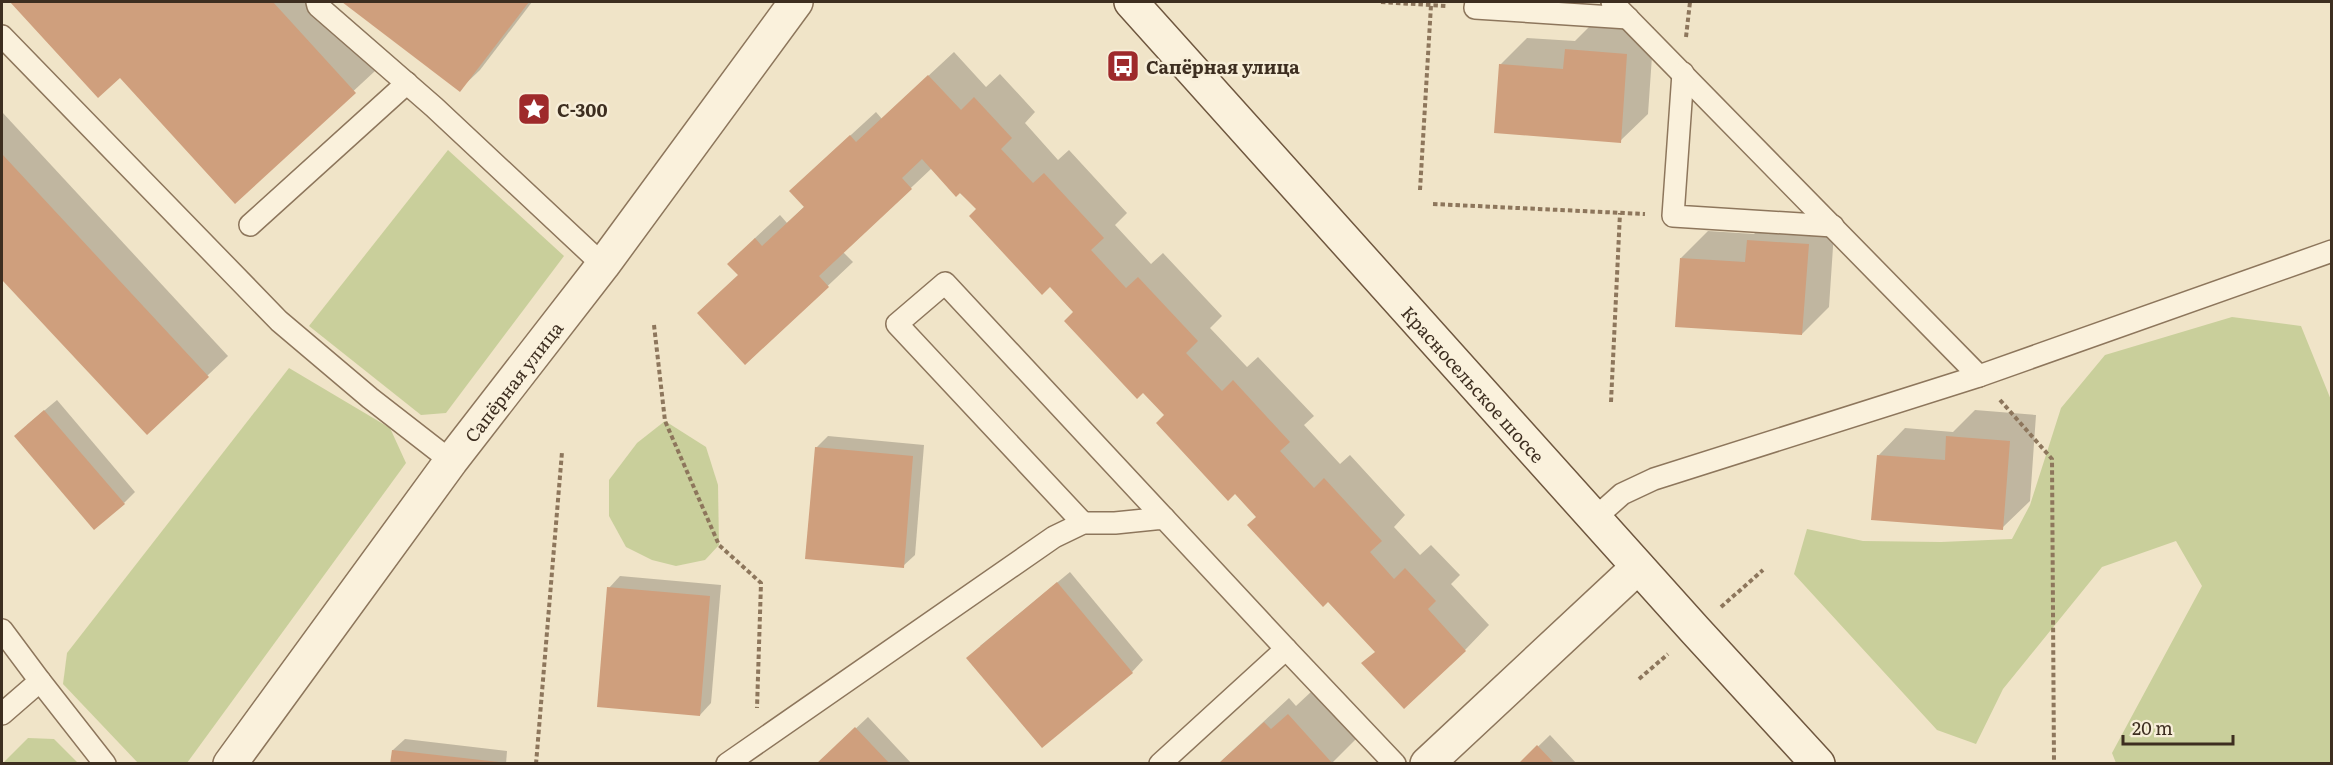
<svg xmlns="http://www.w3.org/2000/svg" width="2333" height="765" viewBox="0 0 2333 765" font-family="Literata,serif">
<rect width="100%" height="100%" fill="#f0e4c8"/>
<g fill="#c9cf9b">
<path d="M 448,150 L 564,256 L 446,413 L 421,415 L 309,326 Z"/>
<path d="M 2232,317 L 2301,326 L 2331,400 L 2331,763 L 2116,763 L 2112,753 L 2202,586 L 2176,541 L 2102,567 L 2003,689 L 1976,744 L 1937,730 L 1794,574 L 1807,529 L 1863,541 L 1941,542 L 2012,539 L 2030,505 L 2061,408 L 2105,355 Z"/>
<path d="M 289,368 L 390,428 L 406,463 L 187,763 L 138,763 L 63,684 L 67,653 Z"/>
<path d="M 665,421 L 706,447 L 718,485 L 719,545 L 705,560 L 676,566 L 652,560 L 626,547 L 609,516 L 609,480 L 637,443 Z"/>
<path d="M 28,738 L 54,739 L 78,763 L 3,763 Z"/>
</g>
<g fill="#0003">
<path d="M 12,2 L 312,2 L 375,71 L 235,201 L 120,76 L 98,96 Z"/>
<path d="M 344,2 L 532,2 L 480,70 L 459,90 Z"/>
<path d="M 1593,23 L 1654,27 L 1648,114 L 1620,141 L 1500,65 L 1527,38 L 1575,41 Z"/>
<path d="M 954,52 L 986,87 L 1000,74 L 1035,112 L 1025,123 L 1058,160 L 1069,150 L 1127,213 L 1115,225 L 1151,264 L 1163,253 L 1222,316 L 1210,328 L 1247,367 L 1258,357 L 1314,416 L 1304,425 L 1340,464 L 1350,455 L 1405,515 L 1394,527 L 1420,555 L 1431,545 L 1460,575 L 1451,584 L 1489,625 L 1465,650 L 1376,651 L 1075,312 L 978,209 L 932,168 L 843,252 L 853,262 L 746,363 L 739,275 L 754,239 L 780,215 L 787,223 L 805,206 L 816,167 L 876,112 L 882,119 Z"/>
<path d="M 2,112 L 228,356 L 147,433 L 2,277 Z"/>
<path d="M 1776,213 L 1835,217 L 1829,307 L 1802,334 L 1681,258 L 1708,231 L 1754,234 Z"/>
<path d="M 57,400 L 135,492 L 124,503 L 27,425 Z"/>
<path d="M 1975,410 L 2036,415 L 2030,501 L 2002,528 L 1878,456 L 1905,428 L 1953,432 Z"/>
<path d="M 828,436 L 924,445 L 915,555 L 903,566 L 816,448 Z"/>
<path d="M 1070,572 L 1143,660 L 1132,672 L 980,646 Z"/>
<path d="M 620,576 L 721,585 L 711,703 L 700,715 L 609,588 Z"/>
<path d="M 1313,690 L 1357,738 L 1331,764 L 1218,764 L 1289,698 L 1296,706 Z"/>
<path d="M 868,717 L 912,764 L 818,764 Z"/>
<path d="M 1550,735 L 1577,764 L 1520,764 Z"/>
<path d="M 405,739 L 507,751 L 506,764 L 392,764 L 393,750 Z"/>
</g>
<g fill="#cf9f7d">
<path d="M 10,2 L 273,2 L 356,93 L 235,204 L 120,78 L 98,98 Z"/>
<path d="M 342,2 L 529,2 L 460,92 Z"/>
<path d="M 1565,49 L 1627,54 L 1621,143 L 1494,133 L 1499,64 L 1563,69 Z"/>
<path d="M 928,75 L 961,110 L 974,97 L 1012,138 L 1001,149 L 1033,183 L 1044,173 L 1104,238 L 1091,250 L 1126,288 L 1138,277 L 1198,341 L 1186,353 L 1222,391 L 1233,380 L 1290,442 L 1280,451 L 1314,488 L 1324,478 L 1382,541 L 1370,552 L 1394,579 L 1405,568 L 1436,601 L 1428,609 L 1466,651 L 1404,709 L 1361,663 L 1375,652 L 1328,602 L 1323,607 L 1247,525 L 1256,517 L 1235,494 L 1228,501 L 1156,423 L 1164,415 L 1143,393 L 1137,399 L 1064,321 L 1073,312 L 1050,287 L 1042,295 L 969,216 L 976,209 L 960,193 L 956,197 L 922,159 L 902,178 L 912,189 L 819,276 L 829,287 L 745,365 L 697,313 L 738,275 L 727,264 L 755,238 L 762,246 L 804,207 L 789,191 L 850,135 L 856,142 Z"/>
<path d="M 2,154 L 209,377 L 147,435 L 2,280 Z"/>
<path d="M 1747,240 L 1809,244 L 1802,335 L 1675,327 L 1680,258 L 1745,262 Z"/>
<path d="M 44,410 L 125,504 L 94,530 L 14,436 Z"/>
<path d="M 1946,436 L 2010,441 L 2003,530 L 1871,520 L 1877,455 L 1945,460 Z"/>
<path d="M 815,447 L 913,456 L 904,568 L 805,559 Z"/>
<path d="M 1057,582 L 1133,673 L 1042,748 L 966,658 Z"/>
<path d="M 607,587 L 710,596 L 700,716 L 597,707 Z"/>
<path d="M 1288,714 L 1333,764 L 1218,764 L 1264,722 L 1271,729 Z"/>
<path d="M 855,727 L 890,764 L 816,764 Z"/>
<path d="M 1537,745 L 1555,764 L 1518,764 Z"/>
<path d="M 392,750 L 499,762 L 499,764 L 390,764 Z"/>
</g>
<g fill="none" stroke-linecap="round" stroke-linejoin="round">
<defs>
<g id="service">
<path d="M 317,2 L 318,6 L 434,107 L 603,265"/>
<path d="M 1476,2 L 1475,8 L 1628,18"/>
<path d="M 1612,2 L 1979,376"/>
<path d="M 2,36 L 279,321 L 370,398 L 451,461"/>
<path d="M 1683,73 L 1673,216 L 1833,226"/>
<path d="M 250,225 L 407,83"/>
<path d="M 1595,518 L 1622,494 L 1654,479 L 1979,376 L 2332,251"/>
<path d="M 1083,523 L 897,324 L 945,283 L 1164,518"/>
<path d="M 2,630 L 40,681"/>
<path d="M 2,714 L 40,681 L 105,764"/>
<path d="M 727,764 L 1054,537 L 1083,523 L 1115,523 L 1164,518 L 1286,649"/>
<path d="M 1160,764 L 1286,649 L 1395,764"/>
</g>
<path id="minor" d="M 1427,764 L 1638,567"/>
<g id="tertiary">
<path id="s1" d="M 230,764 L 451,461 L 603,265 L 796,2"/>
</g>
<g id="secondary">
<path id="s2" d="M 1131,2 L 1695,630 L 1818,764"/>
</g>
</defs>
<use href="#service" stroke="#8d765c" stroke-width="24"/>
<use href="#minor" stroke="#8d765c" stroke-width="36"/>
<use href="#tertiary" stroke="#8d765c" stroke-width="36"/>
<use href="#secondary" stroke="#6f573f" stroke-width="36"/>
<g stroke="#8d765c" stroke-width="4" stroke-dasharray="4.5 3" stroke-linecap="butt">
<path d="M 1381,2 L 1446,6"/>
<path d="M 1686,37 L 1690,2"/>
<path d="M 1420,190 L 1431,5"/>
<path d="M 1433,204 L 1645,214"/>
<path d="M 654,325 L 665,421 L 719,545 L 761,583 L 757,708"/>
<path d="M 2000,400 L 2052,459 L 2054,764"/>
<path d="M 1611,402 L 1620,213"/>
<path d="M 1721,607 L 1763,570"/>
<path d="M 1639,679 L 1668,654"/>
<path d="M 536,764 L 562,452"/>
</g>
<use href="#service" stroke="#faf1dc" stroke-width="21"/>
<use href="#minor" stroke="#faf1dc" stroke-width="33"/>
<use href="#tertiary" stroke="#faf1dc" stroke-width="33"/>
<use href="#secondary" stroke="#faf1dc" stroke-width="33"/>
</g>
<defs>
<symbol id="bus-square" viewBox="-11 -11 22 22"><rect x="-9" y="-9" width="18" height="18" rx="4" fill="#9e2a2b" stroke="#f7eed8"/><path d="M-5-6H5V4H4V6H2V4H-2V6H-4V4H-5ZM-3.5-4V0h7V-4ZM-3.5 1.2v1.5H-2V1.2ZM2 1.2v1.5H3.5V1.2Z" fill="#fff"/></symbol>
<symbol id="sight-square" viewBox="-11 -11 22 22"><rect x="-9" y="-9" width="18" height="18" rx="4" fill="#9e2a2b" stroke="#f7eed8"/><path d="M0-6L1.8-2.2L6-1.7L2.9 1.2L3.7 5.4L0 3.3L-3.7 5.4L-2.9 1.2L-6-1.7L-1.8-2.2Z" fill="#fff"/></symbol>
</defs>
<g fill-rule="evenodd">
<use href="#bus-square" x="1104" y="47" width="38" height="38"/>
<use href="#sight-square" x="515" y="90" width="38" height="38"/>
</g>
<g text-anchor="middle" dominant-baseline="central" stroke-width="5" stroke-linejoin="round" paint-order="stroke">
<g font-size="18" font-weight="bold" fill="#3d2e20" stroke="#f7eed8" text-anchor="start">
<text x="1146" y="66">Сапёрная улица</text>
<text x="557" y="109">С-300</text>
</g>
<g font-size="18" fill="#3d2e20" stroke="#f7eed8">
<text stroke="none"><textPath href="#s1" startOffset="476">Сапёрная улица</textPath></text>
<text stroke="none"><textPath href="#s2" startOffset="513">Красносельское шоссе</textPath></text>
</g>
</g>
<rect width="2333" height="765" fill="none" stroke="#3d2e20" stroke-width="6"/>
<path d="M2123 735v9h110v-9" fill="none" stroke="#3d2e20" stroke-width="3"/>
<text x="2132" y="735" font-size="18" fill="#3d2e20" stroke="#f7eed8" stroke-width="4.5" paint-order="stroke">20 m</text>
</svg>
